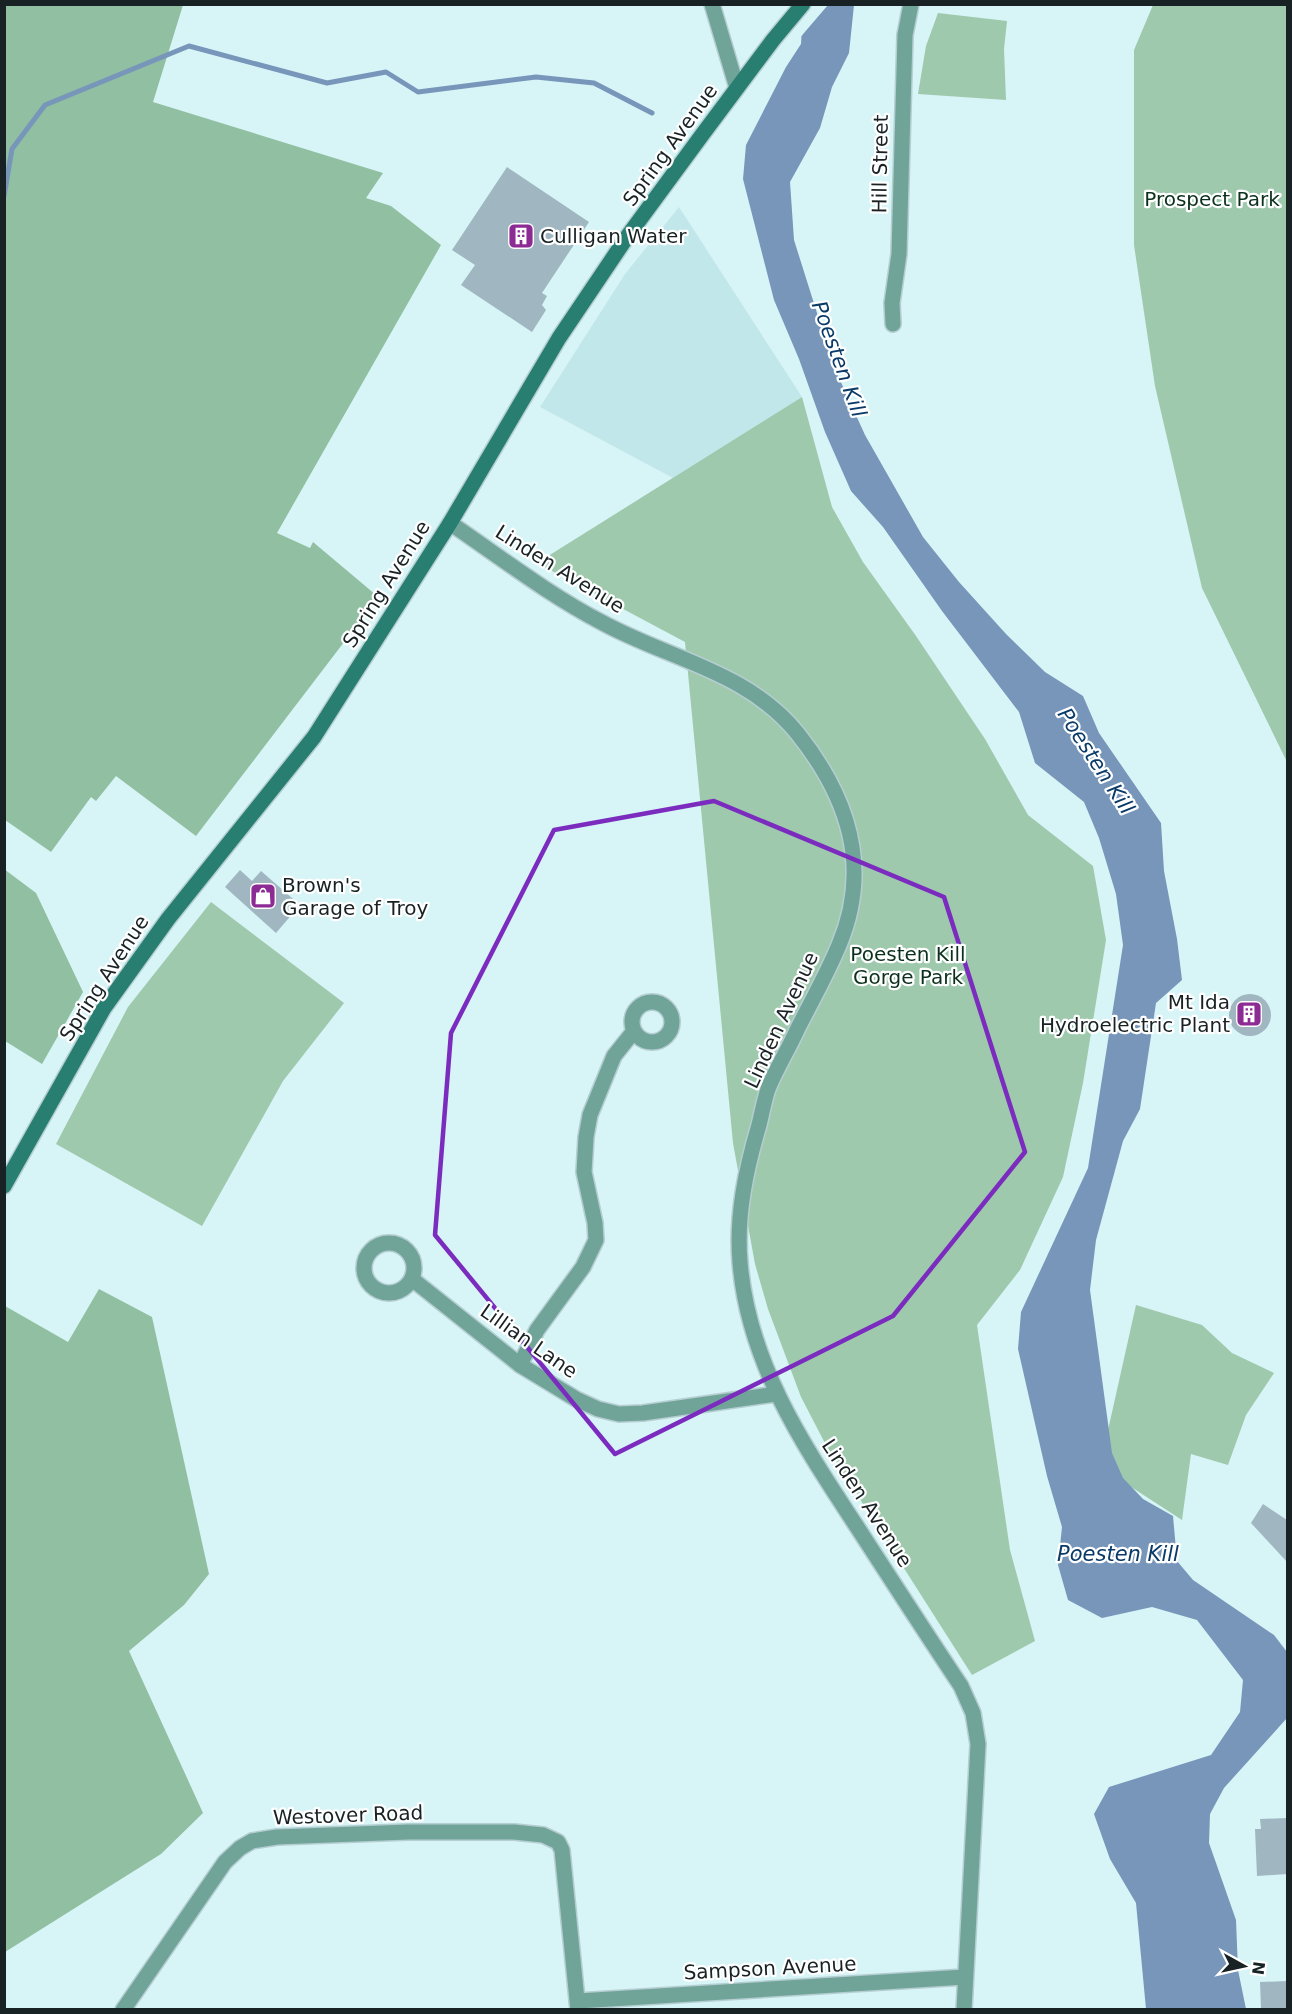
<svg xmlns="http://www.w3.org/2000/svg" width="1292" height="2014" viewBox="0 0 1292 2014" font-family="'DejaVu Sans',sans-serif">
<rect width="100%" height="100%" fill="#d7f4f7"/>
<path fill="#c2e7eb" d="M 679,207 L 802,397 L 673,478 L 540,407 L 625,274 Z"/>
<g fill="#9fc9ad">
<path d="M 1153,5 L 1287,5 L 1287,762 L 1202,588 L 1155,386 L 1134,245 L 1134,50 Z"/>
<path d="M 938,13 L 1007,21 L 1004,49 L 1006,100 L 918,94 L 926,46 Z"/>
<path d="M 802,397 L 832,507 L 863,562 L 916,636 L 985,739 L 1028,815 L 1093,866 L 1106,940 L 1083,1083 L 1063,1177 L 1020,1270 L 977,1325 L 1010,1550 L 1035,1641 L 972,1675 L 828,1449 L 801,1397 L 768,1309 L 755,1264 L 733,1143 L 685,642 L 537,563 Z"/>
<path d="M 211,902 L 344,1003 L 283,1081 L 202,1226 L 56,1144 L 128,1007 Z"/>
<path d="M 1136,1305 L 1202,1325 L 1232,1353 L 1274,1373 L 1246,1415 L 1228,1465 L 1191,1454 L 1182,1520 L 1102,1468 L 1104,1448 Z"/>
</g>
<g fill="#91bfa1">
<path d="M 5,4 L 183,5 L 153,102 L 383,173 L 366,198 L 391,206 L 441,245 L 277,533 L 310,548 L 313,542 L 376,595 L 367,612 L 196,836 L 116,776 L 96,801 L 91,797 L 51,852 L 5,820 Z"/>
<path d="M 4,869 L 36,893 L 83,992 L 42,1064 L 5,1041 Z"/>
<path d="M 99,1289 L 152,1317 L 209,1574 L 184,1605 L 129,1651 L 203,1813 L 161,1854 L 5,1952 L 5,1306 L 68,1342 Z"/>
</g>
<path fill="#7796ba" d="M 803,5 L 854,5 L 849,53 L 832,87 L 820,128 L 790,182 L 794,240 L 834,367 L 865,435 L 923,537 L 959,582 L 1006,634 L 1045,672 L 1083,696 L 1099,733 L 1161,823 L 1164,871 L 1177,939 L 1182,980 L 1156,1003 L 1140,1109 L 1123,1141 L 1096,1240 L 1090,1290 L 1112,1453 L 1123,1478 L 1143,1499 L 1173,1516 L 1177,1561 L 1193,1580 L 1274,1635 L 1287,1652 L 1287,1718 L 1224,1788 L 1210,1814 L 1209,1843 L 1236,1920 L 1238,1970 L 1246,2009 L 1146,2009 L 1136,1903 L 1110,1859 L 1094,1814 L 1109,1787 L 1211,1755 L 1240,1712 L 1243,1680 L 1197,1620 L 1152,1607 L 1102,1618 L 1068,1600 L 1058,1565 L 1062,1527 L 1047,1476 L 1018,1349 L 1021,1312 L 1088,1168 L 1123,945 L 1116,894 L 1099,838 L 1084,802 L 1035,763 L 1019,712 L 942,611 L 883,527 L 851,491 L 825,432 L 799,359 L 774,300 L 743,179 L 746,145 L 786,67 L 801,44 Z"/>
<path fill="#d7f4f7" d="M 800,4 L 828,5 L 798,40 Z"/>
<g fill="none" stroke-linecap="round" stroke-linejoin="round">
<path stroke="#7796ba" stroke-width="5" d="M 4,196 L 12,149 L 45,105 L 189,46 L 327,83 L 386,72 L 418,92 L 536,77 L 594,83 L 652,113"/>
</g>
<g fill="#a0b7c2">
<path d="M 507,167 L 589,222 L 542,293 L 547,296 L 542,305 L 546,310 L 532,332 L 461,285 L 475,265 L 452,250 Z"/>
<path d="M 240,870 L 252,881 L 261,871 L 300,905 L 276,933 L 225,887 Z"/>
<circle cx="1250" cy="1015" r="21"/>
<path d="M 1263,1504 L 1287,1520 L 1287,1562 L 1251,1523 Z"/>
<path d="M 1287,1818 L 1287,1874 L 1257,1876 L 1255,1829 L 1261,1829 L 1260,1819 Z"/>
<path d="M 1287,1981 L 1287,2010 L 1261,2010 L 1260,1982 Z"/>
</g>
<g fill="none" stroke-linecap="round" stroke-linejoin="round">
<defs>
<g id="street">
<path d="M 712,4 L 737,88"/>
<path d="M 893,324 L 892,303 L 899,254 L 905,35 L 911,4"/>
<path d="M 450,523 C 500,557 549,595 603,623 C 669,659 749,672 798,734 C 848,797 872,867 839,945 C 827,974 811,1002 797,1030 C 788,1050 776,1069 768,1089 C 764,1101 762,1113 759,1125 C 746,1169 736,1215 740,1262 C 748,1365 806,1449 861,1533 C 894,1584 927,1635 961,1686 L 973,1713 L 978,1744 L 964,2010"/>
<circle cx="652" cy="1022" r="20"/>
<circle cx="389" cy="1268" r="25"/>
<path d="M 412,1279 L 520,1365 L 576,1399 L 598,1409 L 619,1414 L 643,1413 L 776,1394"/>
<path d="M 520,1365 L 537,1330 L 583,1267 L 596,1240 L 595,1223 L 584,1172 L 586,1137 L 590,1115 L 614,1056 L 634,1031"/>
<path d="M 578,2001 L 965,1977"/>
<path d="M 123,2010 L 225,1862 L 240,1848 L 252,1841 L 277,1837 L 408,1832 L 514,1832 L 543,1835 L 558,1842 L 562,1850 L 578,2010"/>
</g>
<path id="secondary" d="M 4,1186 L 104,1008 L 168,919 L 314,737 L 450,523 L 559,338 L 627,237 L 702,135 L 773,40 L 803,4"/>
</defs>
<use href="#street" stroke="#b5ced1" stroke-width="18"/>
<use href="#secondary" stroke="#b5ced1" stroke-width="18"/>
<use href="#street" stroke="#71a499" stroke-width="15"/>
<use href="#secondary" stroke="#287f71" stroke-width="15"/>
</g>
<path fill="none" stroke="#7b2cbf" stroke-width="4.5" stroke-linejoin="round" d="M 714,801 L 944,897 L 1025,1152 L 893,1316 L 615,1454 L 435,1235 L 451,1033 L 554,830 Z"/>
<defs>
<symbol id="building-square" viewBox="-11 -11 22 22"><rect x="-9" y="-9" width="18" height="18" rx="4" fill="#8c2b94" stroke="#fff"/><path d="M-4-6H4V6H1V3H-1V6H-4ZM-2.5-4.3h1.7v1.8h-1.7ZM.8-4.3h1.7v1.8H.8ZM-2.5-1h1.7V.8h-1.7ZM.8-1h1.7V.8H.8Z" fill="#fff"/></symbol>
<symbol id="shop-square" viewBox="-11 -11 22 22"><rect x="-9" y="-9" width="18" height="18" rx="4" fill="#8c2b94" stroke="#fff"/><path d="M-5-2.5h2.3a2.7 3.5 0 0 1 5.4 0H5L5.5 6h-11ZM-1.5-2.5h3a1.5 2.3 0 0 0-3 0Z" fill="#fff"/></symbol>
</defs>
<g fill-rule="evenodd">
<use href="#building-square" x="506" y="221" width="30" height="30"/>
<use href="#shop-square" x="248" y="881" width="30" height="30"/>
<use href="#building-square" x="1234" y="999" width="30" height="30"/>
</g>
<g text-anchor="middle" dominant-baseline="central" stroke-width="4.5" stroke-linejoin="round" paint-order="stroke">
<g font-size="20" fill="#182224" stroke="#fff">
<text transform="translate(670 145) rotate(-54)">Spring Avenue</text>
<text transform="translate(880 164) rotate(-89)">Hill Street</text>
<text transform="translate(560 569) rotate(32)">Linden Avenue</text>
<text transform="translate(386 584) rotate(-58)">Spring Avenue</text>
<text transform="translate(104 978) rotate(-57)">Spring Avenue</text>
<text transform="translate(781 1020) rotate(-65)">Linden Avenue</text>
<text transform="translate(529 1341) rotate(35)">Lillian Lane</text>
<text transform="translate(867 1503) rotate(57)">Linden Avenue</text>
<text transform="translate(348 1815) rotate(-2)">Westover Road</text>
<text transform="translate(770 1968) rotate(-3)">Sampson Avenue</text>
</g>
<g font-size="20" fill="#0b311d" stroke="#fff">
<text x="1212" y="199">Prospect Park</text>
<text x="908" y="954">Poesten Kill<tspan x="908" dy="23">Gorge Park</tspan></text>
</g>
<g font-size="20" fill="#182224" stroke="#fff" text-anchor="start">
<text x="540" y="236">Culligan Water</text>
<text x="282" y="885">Brown's<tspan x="282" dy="23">Garage of Troy</tspan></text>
<text x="1230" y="1002" text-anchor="end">Mt Ida<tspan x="1230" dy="23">Hydroelectric Plant</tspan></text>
</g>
<g font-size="21" font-style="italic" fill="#0a3a68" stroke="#fff">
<text transform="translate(839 359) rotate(70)">Poesten Kill</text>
<text transform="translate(1096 761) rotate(57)">Poesten Kill</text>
<text x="1118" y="1554">Poesten Kill</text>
</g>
</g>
<rect width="1292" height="2014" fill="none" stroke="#182224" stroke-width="12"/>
<g transform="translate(1244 1966) rotate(98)" stroke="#ffffff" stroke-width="4.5" paint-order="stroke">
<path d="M0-4.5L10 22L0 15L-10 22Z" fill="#182224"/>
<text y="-9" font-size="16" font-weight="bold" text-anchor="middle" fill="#182224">N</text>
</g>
</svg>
